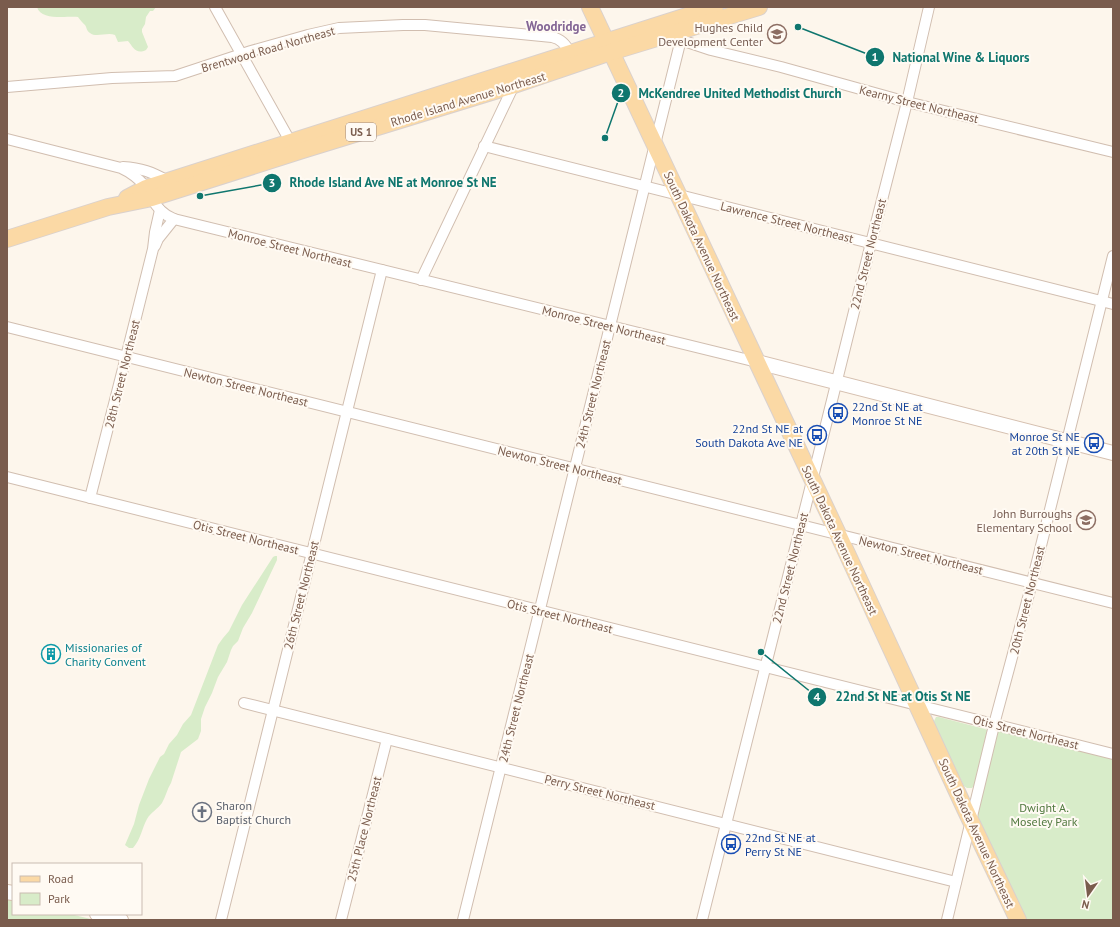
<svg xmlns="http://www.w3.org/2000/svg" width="1120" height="927" viewBox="0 0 1120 927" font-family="'PT Sans',sans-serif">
<rect width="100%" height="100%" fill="#fdf6ec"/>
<g fill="#d8ecc9">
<path d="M 37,7 L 156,7 L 153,11 L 150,11 L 146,17 L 145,24 L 142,29 L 142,32 L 148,47 L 146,50 C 136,55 133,47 128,41 L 118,42 L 115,35 C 107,32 96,38 90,33 C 86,30 87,28 85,25 C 82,22 80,20 78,17 C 66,16 41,21 37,7 Z"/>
<path d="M 275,556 L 277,556 L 277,560 L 252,613 L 243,628 L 238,641 L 233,646 L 231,650 L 227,662 L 218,677 L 212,693 L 205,707 L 201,719 L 201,731 L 198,739 L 181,752 L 171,783 C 167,789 166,796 162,803 C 158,809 151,812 147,819 C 142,828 141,839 133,848 L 129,848 L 125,845 L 134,824 L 139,805 L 149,779 L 160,757 L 164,754 L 169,744 L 177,735 L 183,724 L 191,715 L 218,645 L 223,638 L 229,631 L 242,605 L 273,557 Z"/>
<path d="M 936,717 L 939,717 L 985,729 L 987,730 L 975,784 L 972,788 L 967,788 L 964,786 L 935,725 L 934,721 Z"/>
<path d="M 995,725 L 1113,754 L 1113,920 L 1018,920 L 971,821 Z"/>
<path d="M 7,899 L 13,900 L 13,914 L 70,914 L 95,920 L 7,920 Z"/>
</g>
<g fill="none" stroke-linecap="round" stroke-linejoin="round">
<defs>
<g id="street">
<path d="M 215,7 L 290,141 L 292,147"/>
<path d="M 681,40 L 711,50 L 781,67 L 907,102 L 1113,152"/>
<path d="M 7,87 L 112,78 L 175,76 L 251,51 L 308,35 L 339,28 L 403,25 L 425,25 L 552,37 C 561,39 566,44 570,53"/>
<path d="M 7,139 L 121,168 C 130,172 139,179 146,187 C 148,190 150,195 152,198 C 157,209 164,215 174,219 L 757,362"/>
<path d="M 484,146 L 1113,304"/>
<path d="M 123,167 C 141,168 152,172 168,181"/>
<path d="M 155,246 L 158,239 L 174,219"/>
<path d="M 421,280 L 514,85"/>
<path d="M 7,327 L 1113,603"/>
<path d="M 7,477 L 1113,754"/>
<path d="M 90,498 L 126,357 L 153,249 L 155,232 L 160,210"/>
<path d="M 244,703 L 956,882"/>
<path d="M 221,920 L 382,270"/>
<path d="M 341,920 L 387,739"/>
<path d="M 463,920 L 684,27"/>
<path d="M 702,920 L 812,481 L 871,243 L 907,102 L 929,7"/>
<path d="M 947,920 L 996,717 L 1029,594 L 1113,256"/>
</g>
<g id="secondary">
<path d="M 757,362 L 1113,453"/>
<path d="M 7,892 L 13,893"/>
<path d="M 97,914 L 121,920"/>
</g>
<g id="primary">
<path d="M 590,7 L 838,534 L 965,809 L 1018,920"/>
<path d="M 127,198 L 146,188 L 715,7"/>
<path d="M 7,239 L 108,207 L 152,198 L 303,150 L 514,85 L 611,52 L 759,7"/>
</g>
</defs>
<use href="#street" stroke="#d1beb0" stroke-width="12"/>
<use href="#secondary" stroke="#d6c0b0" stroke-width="16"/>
<use href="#primary" stroke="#dad1cd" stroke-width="18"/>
<use href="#street" stroke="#fff" stroke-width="10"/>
<use href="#secondary" stroke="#fff" stroke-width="14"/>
<use href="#primary" stroke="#fbd9a5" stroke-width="16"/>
</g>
<defs>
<symbol id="school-ring" viewBox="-11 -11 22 22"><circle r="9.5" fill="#fffaf3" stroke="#8d6e63" stroke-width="1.5"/><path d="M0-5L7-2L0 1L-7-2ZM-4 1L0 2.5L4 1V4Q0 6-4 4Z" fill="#8d6e63"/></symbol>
<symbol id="bus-ring" viewBox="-11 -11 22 22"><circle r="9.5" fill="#fffaf3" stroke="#1a4fb4" stroke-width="1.5"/><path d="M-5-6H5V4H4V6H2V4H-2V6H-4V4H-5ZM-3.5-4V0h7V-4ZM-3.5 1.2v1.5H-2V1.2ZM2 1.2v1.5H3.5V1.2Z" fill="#1a4fb4"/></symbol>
<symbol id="building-ring" viewBox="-11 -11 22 22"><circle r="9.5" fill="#fffaf3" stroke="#0f9aa8" stroke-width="1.5"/><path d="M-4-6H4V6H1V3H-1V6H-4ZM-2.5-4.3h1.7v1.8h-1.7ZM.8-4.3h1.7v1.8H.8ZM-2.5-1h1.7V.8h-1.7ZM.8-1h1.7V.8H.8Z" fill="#0f9aa8"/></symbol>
<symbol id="church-ring" viewBox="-11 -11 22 22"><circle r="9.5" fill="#fffaf3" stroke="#6b7280" stroke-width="1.5"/><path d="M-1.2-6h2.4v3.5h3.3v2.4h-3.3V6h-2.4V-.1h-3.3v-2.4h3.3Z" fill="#6b7280"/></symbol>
</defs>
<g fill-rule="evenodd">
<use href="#school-ring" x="766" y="23" width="22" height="22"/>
<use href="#bus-ring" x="827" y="402" width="22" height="22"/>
<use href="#bus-ring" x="806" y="424" width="22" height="22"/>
<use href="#bus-ring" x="1083" y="432" width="22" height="22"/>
<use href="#school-ring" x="1075" y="509" width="22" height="22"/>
<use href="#building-ring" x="40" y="643" width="22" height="22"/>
<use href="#church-ring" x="191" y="801" width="22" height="22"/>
<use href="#bus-ring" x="720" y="833" width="22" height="22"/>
</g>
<g text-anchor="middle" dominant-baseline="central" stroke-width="4" stroke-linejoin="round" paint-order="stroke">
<rect fill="#fffaf3" stroke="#a28b7f" stroke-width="1" x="346" y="123" width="30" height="18" rx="3"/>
<g font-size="11" font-weight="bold" fill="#7a5c4d">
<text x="361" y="132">US 1</text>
</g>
<g font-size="12" fill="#785e54" stroke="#fffaf3" text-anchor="end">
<text x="763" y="27">Hughes Child<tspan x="763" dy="14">Development Center</tspan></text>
<text x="1072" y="513">John Burroughs<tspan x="1072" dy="14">Elementary School</tspan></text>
</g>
<g font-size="12" fill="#7a5c4d" stroke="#fffaf3">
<text transform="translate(268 49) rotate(-16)">Brentwood Road Northeast</text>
<text transform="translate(468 99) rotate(-17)">Rhode Island Avenue Northeast</text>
<text transform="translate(919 104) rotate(14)">Kearny Street Northeast</text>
<text transform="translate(787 222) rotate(14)">Lawrence Street Northeast</text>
<text transform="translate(702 246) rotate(65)">South Dakota Avenue Northeast</text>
<text transform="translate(290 248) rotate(14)">Monroe Street Northeast</text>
<text transform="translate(868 254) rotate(-76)">22nd Street Northeast</text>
<text transform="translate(604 325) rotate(14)">Monroe Street Northeast</text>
<text transform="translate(122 374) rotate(-76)">28th Street Northeast</text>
<text transform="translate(246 387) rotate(14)">Newton Street Northeast</text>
<text transform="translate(593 394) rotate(-76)">24th Street Northeast</text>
<text transform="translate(560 465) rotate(14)">Newton Street Northeast</text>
<text transform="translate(246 537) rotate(14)">Otis Street Northeast</text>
<text transform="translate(840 540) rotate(65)">South Dakota Avenue Northeast</text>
<text transform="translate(921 555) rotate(14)">Newton Street Northeast</text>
<text transform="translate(790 568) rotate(-76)">22nd Street Northeast</text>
<text transform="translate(301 595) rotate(-76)">26th Street Northeast</text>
<text transform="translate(1027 600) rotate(-76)">20th Street Northeast</text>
<text transform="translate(560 616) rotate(14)">Otis Street Northeast</text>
<text transform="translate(516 708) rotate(-76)">24th Street Northeast</text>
<text transform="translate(1026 732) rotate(14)">Otis Street Northeast</text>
<text transform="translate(600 792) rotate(14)">Perry Street Northeast</text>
<text transform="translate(364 829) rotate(-76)">25th Place Northeast</text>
<text transform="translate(977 833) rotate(65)">South Dakota Avenue Northeast</text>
</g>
<g font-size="12" fill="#164399" stroke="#fffaf3" text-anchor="start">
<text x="852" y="406">22nd St NE at<tspan x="852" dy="14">Monroe St NE</tspan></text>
<text x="803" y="428" text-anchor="end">22nd St NE at<tspan x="803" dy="14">South Dakota Ave NE</tspan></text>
<text x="1080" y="436" text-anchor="end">Monroe St NE<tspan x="1080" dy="14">at 20th St NE</tspan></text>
<text x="745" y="837">22nd St NE at<tspan x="745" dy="14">Perry St NE</tspan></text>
</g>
<g font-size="12" fill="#0d838f" stroke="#fffaf3" text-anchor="start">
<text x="65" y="647">Missionaries of<tspan x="65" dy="14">Charity Convent</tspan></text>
</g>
<g font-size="12" fill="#5b616d" stroke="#fffaf3" text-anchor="start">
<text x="216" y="805">Sharon<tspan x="216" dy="14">Baptist Church</tspan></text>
</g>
<g font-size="12" fill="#537a41" stroke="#fffaf3">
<text x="1044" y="807">Dwight A.<tspan x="1044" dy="14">Moseley Park</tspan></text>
</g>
<g font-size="13" font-weight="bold" fill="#846695" stroke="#fffaf3">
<text x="556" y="26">Woodridge</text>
</g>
</g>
<path fill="none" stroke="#0f766e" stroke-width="1.5" d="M798 27L875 57M605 138L621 93M200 196L272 183M761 652L817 697"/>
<g fill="#0f766e" stroke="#fffaf3" stroke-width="1.5">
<circle cx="798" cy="27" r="4"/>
<circle cx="605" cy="138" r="4"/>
<circle cx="200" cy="196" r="4"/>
<circle cx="761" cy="652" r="4"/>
<circle cx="875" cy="57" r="10"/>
<circle cx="621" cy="93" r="10"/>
<circle cx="272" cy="183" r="10"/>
<circle cx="817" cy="697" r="10"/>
</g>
<g font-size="12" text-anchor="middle" font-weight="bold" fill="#fff">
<text x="875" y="61">1</text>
<text x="621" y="97">2</text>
<text x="272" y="187">3</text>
<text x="817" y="701">4</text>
</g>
<g font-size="13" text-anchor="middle" font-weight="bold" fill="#0f766e" stroke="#fffaf3" stroke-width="4" stroke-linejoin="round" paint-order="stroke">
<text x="961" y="62">National Wine &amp; Liquors</text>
<text x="740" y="98">McKendree United Methodist Church</text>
<text x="393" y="187">Rhode Island Ave NE at Monroe St NE</text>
<text x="903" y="701">22nd St NE at Otis St NE</text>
</g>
<rect width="1120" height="927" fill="none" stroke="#7a5c4d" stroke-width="16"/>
<rect x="12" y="863" width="130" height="52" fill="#fffaf3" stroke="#cabbb1"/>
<rect x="20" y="876" width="20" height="6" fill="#fbd9a5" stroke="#cabbb1"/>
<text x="48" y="883" font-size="12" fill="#7a5c4d">Road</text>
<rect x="20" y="893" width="20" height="12" fill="#d8ecc9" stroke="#cabbb1"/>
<text x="48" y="903" font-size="12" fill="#7a5c4d">Park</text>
<g transform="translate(1088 895) rotate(194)" stroke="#fffaf3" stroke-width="3" paint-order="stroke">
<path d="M0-3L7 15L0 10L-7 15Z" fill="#7a5c4d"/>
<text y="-6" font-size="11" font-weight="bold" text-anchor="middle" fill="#7a5c4d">N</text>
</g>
</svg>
